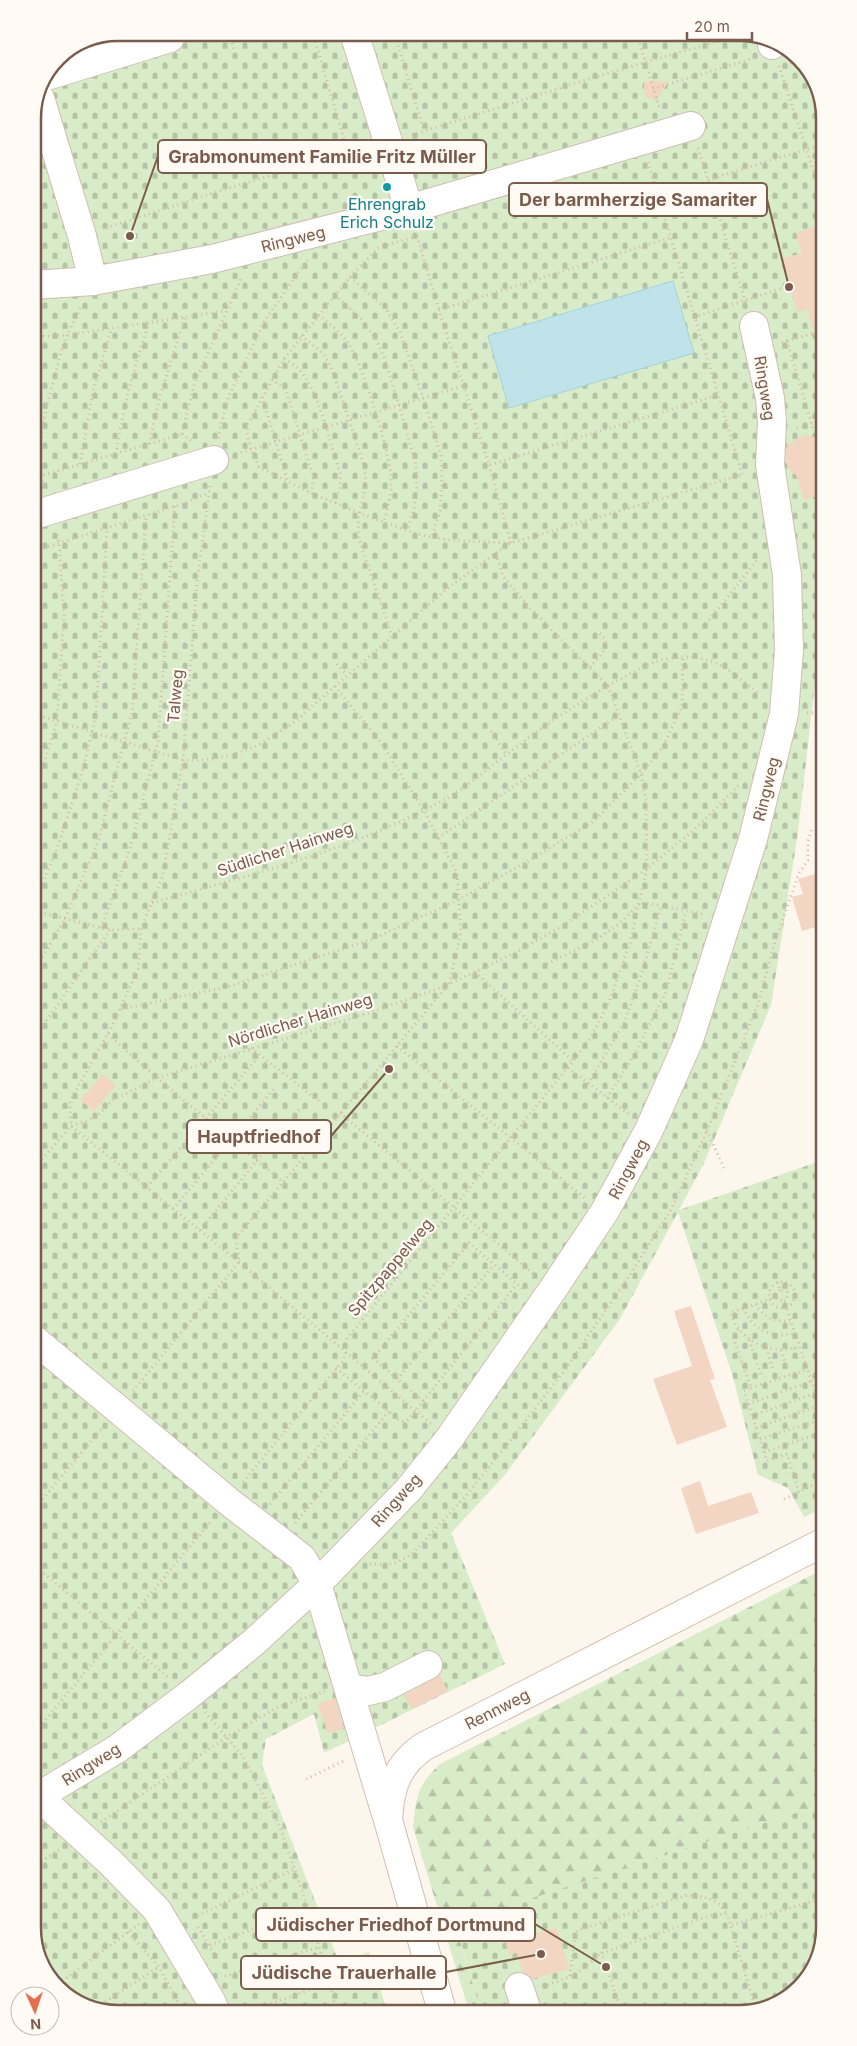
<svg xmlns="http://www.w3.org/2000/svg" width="857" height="2046" viewBox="0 0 857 2046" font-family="Inter,sans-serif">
<defs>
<pattern id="forest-firs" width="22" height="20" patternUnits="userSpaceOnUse" patternTransform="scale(1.25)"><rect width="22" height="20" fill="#d8ecc9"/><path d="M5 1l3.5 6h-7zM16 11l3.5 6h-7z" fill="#b4c2a5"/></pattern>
<pattern id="cemetery-stones" width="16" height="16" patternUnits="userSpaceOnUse" patternTransform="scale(1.25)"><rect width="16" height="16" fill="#d8ecc9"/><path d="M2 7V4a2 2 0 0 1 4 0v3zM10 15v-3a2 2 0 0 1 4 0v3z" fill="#b4c2a5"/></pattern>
</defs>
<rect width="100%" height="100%" fill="#fdf6ec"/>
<path fill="url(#forest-firs)" d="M 824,1569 L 824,1804 L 455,1924 L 481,2011 L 469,2011 L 413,1827 C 417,1796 416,1787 440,1764 Z"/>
<g fill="url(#cemetery-stones)">
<path d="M 744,33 L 791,50 L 820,91 L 821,647 L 819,648 L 798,832 L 771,1005 L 704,1163 L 679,1210 L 823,1160 L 823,1508 L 804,1517 L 788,1488 L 758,1475 L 733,1377 L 678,1212 L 620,1319 L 504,1476 L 451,1533 L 505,1664 L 324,1753 L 314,1714 L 266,1739 L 262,1765 L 339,1962 L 369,1952 L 387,2011 L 113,2013 L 66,1996 L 37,1955 L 33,113 L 58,58 L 86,39 Z"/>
<path d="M 824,1804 L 824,1928 L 807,1980 L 766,2009 L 481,2011 L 455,1923 Z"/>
</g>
<path fill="#bfe3e8" stroke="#a5d3da" d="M 673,281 L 694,353 L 509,408 L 488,336 Z"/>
<g fill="#f3d5c3">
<path d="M 652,80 L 668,83 L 658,97 L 654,99 L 647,98 L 644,91 L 644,83 Z"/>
<path d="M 820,225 L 821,340 L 816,340 L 807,309 L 797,312 L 781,259 L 802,253 L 796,233 Z"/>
<path d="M 808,435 L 821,440 L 821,495 L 804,500 L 796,475 L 792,473 L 786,463 L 786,448 L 795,439 Z"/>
<path d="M 822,872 L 822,925 L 802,931 L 792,897 L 803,894 L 798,879 Z"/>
<path d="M 103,1074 L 116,1085 L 94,1111 L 80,1100 Z"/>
<path d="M 691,1306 L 715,1379 L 710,1380 L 727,1427 L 677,1445 L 653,1379 L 692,1366 L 674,1311 Z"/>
<path d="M 700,1481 L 708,1506 L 751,1492 L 759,1513 L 696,1534 L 681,1488 Z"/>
<path d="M 440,1675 L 448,1691 L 412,1709 L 404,1695 Z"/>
<path d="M 335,1698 L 344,1728 L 328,1734 L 318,1704 Z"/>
<path d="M 557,1928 L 569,1969 L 532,1979 L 523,1972 L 517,1953 L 509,1955 L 504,1937 L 525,1930 L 527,1936 Z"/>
</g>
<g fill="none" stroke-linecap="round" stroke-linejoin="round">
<defs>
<g id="minor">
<path d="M 355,36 L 409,209"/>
<path d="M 772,43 L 772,45"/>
<path d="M 50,75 L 170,38"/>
<path d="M 40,98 L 82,236 L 93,281"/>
<path d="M 33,285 L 93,281 L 212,259 L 409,209 L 691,126"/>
<path d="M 34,515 L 214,460"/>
<path d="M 36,1341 L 228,1501 L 302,1558 L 317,1584 L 386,1814"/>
<path d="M 349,1688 L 368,1691 L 385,1687 L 428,1665"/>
<path d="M 38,1796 L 110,1862 L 157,1910 L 211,2001 L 216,2013"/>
<path d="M 37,1797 L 117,1749 L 189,1695 L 254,1642 L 317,1584 L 409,1489 L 449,1439 L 553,1289 L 605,1211 L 649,1130 L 689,1040 L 753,839 L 784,714 L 789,650 L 787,575 L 770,465 L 772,422 L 770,398 L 754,326"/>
<path d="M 519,1987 L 527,2011"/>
<path d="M 442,2011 L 388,1820 C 390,1788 396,1766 423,1747 L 824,1542"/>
</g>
</defs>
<use href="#minor" stroke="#d1beb0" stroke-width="30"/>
<g stroke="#d9b8a5" stroke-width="3" stroke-dasharray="1 4" stroke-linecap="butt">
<path d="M 637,34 L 660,110"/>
<path d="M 395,36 L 424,131"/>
<path d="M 314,37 L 348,153"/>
<path d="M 231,38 L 234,49"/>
<path d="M 790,63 L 797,60 L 797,59"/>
<path d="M 779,66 L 820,191"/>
<path d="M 653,89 L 754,58"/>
<path d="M 412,135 L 592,78 L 746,33"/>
<path d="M 698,148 L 746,304"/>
<path d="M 648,162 L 742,474"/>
<path d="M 708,180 L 820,145"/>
<path d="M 106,228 L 222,190 L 365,148"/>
<path d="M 417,236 L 378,248 L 350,277 L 284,359 L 248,424 L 247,433 L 251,449 L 259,467 L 311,493 L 359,513 L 417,534 L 447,540 L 511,543 L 741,475"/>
<path d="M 417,236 L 439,310"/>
<path d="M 669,238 L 439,310 L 489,465 L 718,395"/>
<path d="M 350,277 L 386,309 L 400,332 L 423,397 L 441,456 L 442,483 L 440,511 L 432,537"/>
<path d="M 335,295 L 361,319 L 375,338 L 384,357 L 399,405 L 416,464 L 417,487 L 414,508 L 407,531"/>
<path d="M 318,315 C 329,323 339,331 347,341 C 361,360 390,452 391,477 C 392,492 388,507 384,522"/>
<path d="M 694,317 L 789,286"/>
<path d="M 301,336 L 322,352 L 331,366 L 364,465 L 366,480 L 364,495 L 358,519 L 359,539 L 392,636"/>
<path d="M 33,337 L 67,335 L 225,311"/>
<path d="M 787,341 L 821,331"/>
<path d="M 782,343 L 787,341 L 813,428 L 821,426"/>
<path d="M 284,359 C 292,363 300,369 305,377 C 320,398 331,447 340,473 L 340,488 L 335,504"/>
<path d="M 272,379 L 286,390 L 314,479 L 311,493"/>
<path d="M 262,397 L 288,482"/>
<path d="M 797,428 L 812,424"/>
<path d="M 182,434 L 195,382 L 242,277"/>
<path d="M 182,434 L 192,441"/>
<path d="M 218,438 L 228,398 L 264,322 L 307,260"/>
<path d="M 149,444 L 160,396 L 185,317"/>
<path d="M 116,454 C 123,408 134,367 149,323"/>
<path d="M 236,454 L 463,386"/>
<path d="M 80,464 L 93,391 L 112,328"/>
<path d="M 489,465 L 511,543"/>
<path d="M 34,478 L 182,434"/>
<path d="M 210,486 L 197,582 L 183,760 L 163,875 L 141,929 L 138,969 L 113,1024 L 70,1101 L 71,1126 L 239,1262 L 431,1424"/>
<path d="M 44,487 L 40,476 L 40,443 L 47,405 L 64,342 L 81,306"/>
<path d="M 34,551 L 188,502 L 208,493"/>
<path d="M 34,617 L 37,617"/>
<path d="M 706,624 L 759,558"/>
<path d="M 337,664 L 347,675"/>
<path d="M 590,667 C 599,657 615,644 599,633 L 593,634"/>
<path d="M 335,686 L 382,744 L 424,811 L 457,873 L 461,932 L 449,984"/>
<path d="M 807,713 L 822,712"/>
<path d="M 34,714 L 183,760 L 205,760 L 232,755 L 259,745 L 292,724 L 449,587 L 510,543"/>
<path d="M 491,731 L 506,754"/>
<path d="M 34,797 L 57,721 L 64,615 L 59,543 L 56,532"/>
<path d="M 438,838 L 619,715"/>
<path d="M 35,902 L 58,846 L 82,772 L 96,716 L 107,528"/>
<path d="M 152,903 C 252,874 357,849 447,798 C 470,785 490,767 511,751 C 544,726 578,702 615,682 C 632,673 647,663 666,659 C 711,651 729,669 760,695"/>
<path d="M 35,911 L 110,930 L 141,929"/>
<path d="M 101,928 L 130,849 L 158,741 L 175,506"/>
<path d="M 547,964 L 594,941 L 619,924 L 641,902 L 703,914"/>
<path d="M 35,970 L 65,919 L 99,839 L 124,741 L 132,714 L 146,516"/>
<path d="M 475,972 L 573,1061"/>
<path d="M 121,1009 L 227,987 L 370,940 L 458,900 L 530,860 L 594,821 L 641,774 L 662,748 L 682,707 L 683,657"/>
<path d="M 108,1034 L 157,1078 L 283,1182"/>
<path d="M 35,1037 L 110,930"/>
<path d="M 397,1046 L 585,1198"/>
<path d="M 251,1048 L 320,1102"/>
<path d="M 568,1068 L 629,1114"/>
<path d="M 588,1084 L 624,1023 L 640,979 L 661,906"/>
<path d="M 607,1098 L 634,1055 L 666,992 L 686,911"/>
<path d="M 340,1113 L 534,1274"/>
<path d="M 35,1167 L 71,1126 L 95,1118 L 113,1100 L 157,1078 L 375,1011 L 448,985"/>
<path d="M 724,1168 L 707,1131 L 758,1004 L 775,942 L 799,873 L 808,860 L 808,841 L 812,828"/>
<path d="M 147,1187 L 260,1055"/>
<path d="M 173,1209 L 274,1089"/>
<path d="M 200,1230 L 300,1108"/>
<circle cx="782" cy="1295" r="13"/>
<path d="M 778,1282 L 780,1290 L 787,1292 L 787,1299 L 784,1301 L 823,1414"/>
<path d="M 780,1290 L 777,1292 L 776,1297 L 778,1300 L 784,1301"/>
<path d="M 776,1297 L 730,1313 C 741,1342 769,1355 799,1347"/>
<path d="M 756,1304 C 763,1318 775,1322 790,1321"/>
<path d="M 743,1308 C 755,1332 769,1337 795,1334"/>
<path d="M 738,1329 L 733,1337 L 751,1388 L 744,1391 L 767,1461 L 787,1454 L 799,1492"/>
<path d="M 749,1340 L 761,1375"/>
<path d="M 766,1348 L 773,1370"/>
<path d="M 794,1348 L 799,1362"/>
<path d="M 781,1350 L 786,1366"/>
<path d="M 336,1368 L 398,1419 L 403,1421 L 408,1420 L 517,1284"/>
<path d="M 397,1379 L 494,1265"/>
<path d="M 751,1388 L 808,1369"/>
<path d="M 133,1391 L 239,1262 L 236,1238 L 449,984 L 511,955 L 561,927 L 647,869 L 696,828 L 740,784"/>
<path d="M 423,1401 L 373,1358 L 469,1243 L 524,1290"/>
<path d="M 748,1404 L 812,1381"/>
<path d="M 752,1416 L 816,1393"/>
<path d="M 756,1428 L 820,1405"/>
<path d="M 760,1439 L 823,1419"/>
<path d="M 764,1452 L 823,1432"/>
<path d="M 243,1482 L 342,1362 L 346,1351 L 345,1341 L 573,1061 L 591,1037 L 609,1002 L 630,943 L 647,869 L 646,801 L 641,774 L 608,686 L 529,607 L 503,576 L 496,554"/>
<path d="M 784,1499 L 823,1480"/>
<path d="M 270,1504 L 364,1391"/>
<path d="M 36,1507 L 103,1427"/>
<path d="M 295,1523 L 389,1411"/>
<path d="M 370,1564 L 387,1565 L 398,1562 L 412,1554 L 465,1497 L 509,1442 L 567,1367 L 629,1276 L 671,1210 L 707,1131"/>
<path d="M 36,1567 L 170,1679"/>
<path d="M 205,1712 L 242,1755 L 280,1827 L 308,1908 L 337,2012"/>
<path d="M 36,1731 L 212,1520"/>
<path d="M 306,1779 L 344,1761"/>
<path d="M 101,1822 L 227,1737 L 278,1707 L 325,1691"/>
<path d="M 37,1864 L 60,1849"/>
<path d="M 193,1918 L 295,1869"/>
<path d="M 732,1925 L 824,1898"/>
<path d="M 198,1927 L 214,1954"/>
<path d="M 128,1932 L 159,1967 L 184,2013"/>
<path d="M 210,1945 L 308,1908"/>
<path d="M 225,1976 L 319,1947"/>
<path d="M 570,1976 L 575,1935 L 578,1930 L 688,1895 L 709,1898 L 720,1905 L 727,1914"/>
<path d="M 58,1984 L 139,1924"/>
<path d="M 543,1987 L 576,1974 L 602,1953"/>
<path d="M 97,2007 L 159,1967"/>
<path d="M 621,2010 L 602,1953 L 712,1915 L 727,1914 L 756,2009"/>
<path d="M 247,2012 L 329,1983"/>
<path d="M 164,2013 L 179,2005"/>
</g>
<use href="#minor" stroke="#fff" stroke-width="28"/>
</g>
<circle fill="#0f9aa8" stroke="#fffaf3" stroke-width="2" cx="387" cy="187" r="5"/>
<g text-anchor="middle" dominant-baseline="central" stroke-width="4.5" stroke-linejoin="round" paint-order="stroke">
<g font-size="16" fill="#0d838f" stroke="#fffaf3">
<text x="387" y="204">Ehrengrab<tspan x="387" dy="18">Erich Schulz</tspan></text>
</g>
<g font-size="16" fill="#7a5c4d" stroke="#fffaf3">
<text transform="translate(293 239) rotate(-14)">Ringweg</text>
<text transform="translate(765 388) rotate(81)">Ringweg</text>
<text transform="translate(175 696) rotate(-85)">Talweg</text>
<text transform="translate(766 789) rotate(-76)">Ringweg</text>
<text transform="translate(285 849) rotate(-18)">Südlicher Hainweg</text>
<text transform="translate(300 1020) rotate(-17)">Nördlicher Hainweg</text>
<text transform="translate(628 1169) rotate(-62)">Ringweg</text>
<text transform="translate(390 1267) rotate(-50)">Spitzpappelweg</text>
<text transform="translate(396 1500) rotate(-48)">Ringweg</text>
<text transform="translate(497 1709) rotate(-27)">Rennweg</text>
<text transform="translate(91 1764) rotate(-32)">Ringweg</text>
</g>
</g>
<path d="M0 0H857V2046H0ZM118 41H739A77 77 0 0 1 816 118V1928A77 77 0 0 1 739 2005H118A77 77 0 0 1 41 1928V118A77 77 0 0 1 118 41Z" fill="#fffaf3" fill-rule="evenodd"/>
<path fill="none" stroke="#7a5c4d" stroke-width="2.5" d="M118 41H739A77 77 0 0 1 816 118V1928A77 77 0 0 1 739 2005H118A77 77 0 0 1 41 1928V118A77 77 0 0 1 118 41Z"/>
<path fill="none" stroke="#7a5c4d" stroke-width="2" d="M130 236L158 156M789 287L767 199M389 1069L331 1136M606 1967L535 1924M541 1954L446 1972"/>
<g fill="#7a5c4d" stroke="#fffaf3" stroke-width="2">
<circle cx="130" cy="236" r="5"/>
<circle cx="789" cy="287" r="5"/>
<circle cx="389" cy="1069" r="5"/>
<circle cx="606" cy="1967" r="5"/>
<circle cx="541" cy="1954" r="5"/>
</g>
<g fill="#fffaf3" stroke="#7a5c4d" stroke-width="2">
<rect x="158" y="140" width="328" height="33" rx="5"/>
<rect x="509" y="183" width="258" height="33" rx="5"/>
<rect x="187" y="1120" width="144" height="33" rx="5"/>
<rect x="256" y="1908" width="279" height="33" rx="5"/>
<rect x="241" y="1956" width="205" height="33" rx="5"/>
</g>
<g font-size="18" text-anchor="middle" font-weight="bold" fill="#7a5c4d">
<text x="322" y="163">Grabmonument Familie Fritz Müller</text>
<text x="638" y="206">Der barmherzige Samariter</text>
<text x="259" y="1143">Hauptfriedhof</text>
<text x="396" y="1931">Jüdischer Friedhof Dortmund</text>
<text x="344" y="1979">Jüdische Trauerhalle</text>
</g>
<g transform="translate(35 2011) rotate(177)"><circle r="24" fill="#fffaf3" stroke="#cabbb1"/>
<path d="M0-4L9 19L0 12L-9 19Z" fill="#e76f51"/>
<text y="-8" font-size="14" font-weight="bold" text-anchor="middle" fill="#7a5c4d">N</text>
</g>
<path d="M687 32v8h65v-8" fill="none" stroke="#7a5c4d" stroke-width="2.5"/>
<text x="694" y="32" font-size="15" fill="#7a5c4d" stroke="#fffaf3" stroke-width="4" paint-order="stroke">20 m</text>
</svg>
